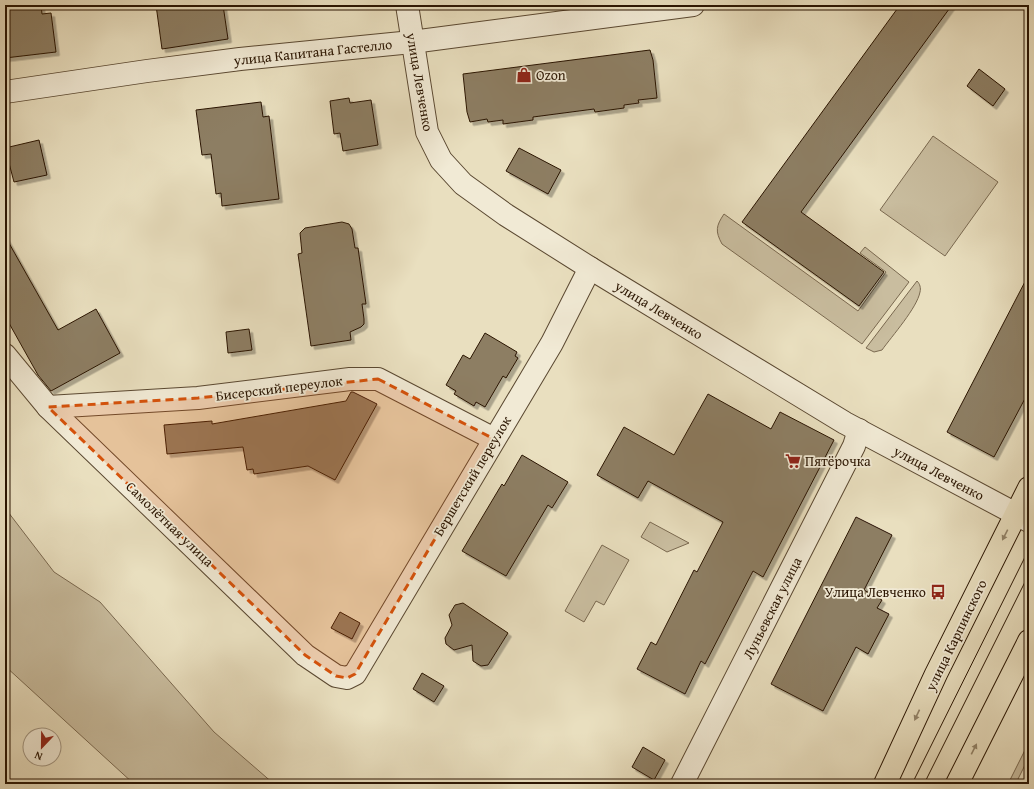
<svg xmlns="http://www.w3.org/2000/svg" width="1034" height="789" viewBox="0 0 1034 789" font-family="'Gentium Book Plus',serif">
<defs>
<filter id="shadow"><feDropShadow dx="3.5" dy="3.5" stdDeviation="0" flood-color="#0004"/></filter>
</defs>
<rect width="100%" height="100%" fill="#e9dfbf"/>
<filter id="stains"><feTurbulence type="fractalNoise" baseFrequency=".005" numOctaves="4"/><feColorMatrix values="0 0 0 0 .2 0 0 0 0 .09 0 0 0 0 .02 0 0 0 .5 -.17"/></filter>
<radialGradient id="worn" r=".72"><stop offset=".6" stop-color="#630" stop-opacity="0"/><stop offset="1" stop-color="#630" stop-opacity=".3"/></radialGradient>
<g fill="#c9bd9f" stroke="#7a6950">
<path d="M 933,136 L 998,182 L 945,256 L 880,210 Z"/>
<path d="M 724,214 L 858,311 L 886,272 L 860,253 L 865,247 L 909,282 L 862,344 L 722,244 C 715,231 716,226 724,214 Z"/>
<path d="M 917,281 C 920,284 921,288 920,292 C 917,308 892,336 882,350 L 874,352 L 866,348 Z"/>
<path d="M 5,508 L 54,572 L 100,602 L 214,732 L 274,784 L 134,784 L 5,666 Z"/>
<path d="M 650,522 L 689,543 L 667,552 L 641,537 Z"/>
<path d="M 602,545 L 629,560 L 604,605 L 596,601 L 584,622 L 565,611 Z"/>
<path d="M 1029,742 L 1029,757 L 1016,783 L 1010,780 Z"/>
</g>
<g fill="#8d7e64" stroke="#2a1502" filter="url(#shadow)">
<path d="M 5,5 L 41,5 L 42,14 L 51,13 L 56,52 L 5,58 Z"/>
<path d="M 156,5 L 223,5 L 228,39 L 162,49 Z"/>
<path d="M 900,5 L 952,5 L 801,212 L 884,272 L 859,306 L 742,222 Z"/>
<path d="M 650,50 L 653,60 L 657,98 L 638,100 L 639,103 L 624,105 L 624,108 L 595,112 L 594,109 L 533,117 L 533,120 L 503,124 L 503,120 L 488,122 L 487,119 L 470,122 L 467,112 L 463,74 Z"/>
<path d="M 979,69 L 1005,89 L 993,106 L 967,86 Z"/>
<path d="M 349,98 L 350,103 L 371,100 L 378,145 L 343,151 L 340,133 L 334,134 L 330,101 Z"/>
<path d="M 261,102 L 263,117 L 269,116 L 279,199 L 222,206 L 221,193 L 216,194 L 211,154 L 202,155 L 196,110 Z"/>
<path d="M 39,140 L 47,175 L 14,182 L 5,148 Z"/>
<path d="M 519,148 L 561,170 L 548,194 L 506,171 Z"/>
<path d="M 342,222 L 349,224 L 352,229 L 355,248 L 358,248 L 366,304 L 362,304 L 364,319 L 364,324 L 361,327 L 350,332 L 351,340 L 311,346 L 298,254 L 302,253 L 300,233 L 305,228 Z"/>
<path d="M 5,236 L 58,330 L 96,309 L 120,353 L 51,391 L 38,375 L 5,316 Z"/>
<path d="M 1029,274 L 1029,391 L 994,457 L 947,432 Z"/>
<path d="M 249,329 L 252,350 L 228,353 L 226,332 Z"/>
<path d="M 485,333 L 517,352 L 515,356 L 518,358 L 506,378 L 503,376 L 485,407 L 476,402 L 474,406 L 454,394 L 456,391 L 446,385 L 463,355 L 470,359 Z"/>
<path d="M 351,392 L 353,392 L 377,404 L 335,480 L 308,466 L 254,474 L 253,469 L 247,470 L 243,447 L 167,454 L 164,425 L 212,421 L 212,424 L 346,401 Z"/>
<path d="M 708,394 L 771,429 L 780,412 L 834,440 L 763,577 L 753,571 L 705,664 L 701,661 L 685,694 L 637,669 L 651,642 L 656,645 L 694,570 L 697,572 L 723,522 L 648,481 L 638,498 L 597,475 L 624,427 L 674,455 Z"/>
<path d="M 522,455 L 568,482 L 552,508 L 548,505 L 506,576 L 462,551 L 502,484 L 504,486 Z"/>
<path d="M 856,517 L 892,535 L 864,590 L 882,600 L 877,608 L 889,614 L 868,654 L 856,647 L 823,711 L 771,684 Z"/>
<path d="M 463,603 L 508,633 L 488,665 L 481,666 L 473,661 L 472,645 L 454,650 L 446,644 L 445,638 L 452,625 L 449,615 L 455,605 Z"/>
<path d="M 340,612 L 360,623 L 352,639 L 331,628 Z"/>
<path d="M 422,673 L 444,686 L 434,702 L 413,689 Z"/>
<path d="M 643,747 L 665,760 L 654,780 L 632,767 Z"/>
</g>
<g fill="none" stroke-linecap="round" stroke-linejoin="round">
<defs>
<g id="minor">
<path d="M 407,5 L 427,132 L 441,160 L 463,184 L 506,215 L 590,268 L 845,423 L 1029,521"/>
<path d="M 5,92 L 147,71 L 240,59 L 412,42 L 693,5"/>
<path d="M 5,355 L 48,407 L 305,655 L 336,676 L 347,678 L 355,674 L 552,343 L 590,268"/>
<path d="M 48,407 L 198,398 L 350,379 L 378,379 L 494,439"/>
<path d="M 682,784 L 854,446 L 859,430"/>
</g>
<g id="primary">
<path d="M 885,784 L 936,674 L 1029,488"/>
<path d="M 957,784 L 1029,641"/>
</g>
</defs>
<use href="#minor" stroke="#5a4831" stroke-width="24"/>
<use href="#primary" stroke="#2a1502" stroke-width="24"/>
<use href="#minor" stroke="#f1ead5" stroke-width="22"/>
<use href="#primary" stroke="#e9dfbf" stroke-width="22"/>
<g stroke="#2a1502" stroke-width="1">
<path d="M 912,784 L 1029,549"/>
<path d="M 924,784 L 1029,574"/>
</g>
</g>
<defs><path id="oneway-solid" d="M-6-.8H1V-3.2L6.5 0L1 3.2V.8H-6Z"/></defs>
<g fill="#93846a">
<use href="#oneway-solid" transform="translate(1005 535) rotate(117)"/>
<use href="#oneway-solid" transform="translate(917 715) rotate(115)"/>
<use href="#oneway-solid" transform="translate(974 749) rotate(-63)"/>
</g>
<path fill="#d5520b" fill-opacity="0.2" stroke="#d5520b" stroke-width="3" stroke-dasharray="8 5" stroke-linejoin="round" d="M 378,379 L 494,439 L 355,674 L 347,678 L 336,676 L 305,655 L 48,407 L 198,398 Z"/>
<defs>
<symbol id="shop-bare" viewBox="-9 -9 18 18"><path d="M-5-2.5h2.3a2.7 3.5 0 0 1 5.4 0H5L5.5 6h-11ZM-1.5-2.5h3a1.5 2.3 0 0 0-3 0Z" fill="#8f2418" stroke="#f1ead5" stroke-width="2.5" paint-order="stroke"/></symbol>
<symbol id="supermarket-bare" viewBox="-9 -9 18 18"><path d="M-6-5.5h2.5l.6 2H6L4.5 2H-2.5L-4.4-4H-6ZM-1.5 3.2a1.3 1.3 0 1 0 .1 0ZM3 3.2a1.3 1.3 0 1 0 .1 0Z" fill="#8f2418" stroke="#f1ead5" stroke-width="2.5" paint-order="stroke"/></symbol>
<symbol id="bus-bare" viewBox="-9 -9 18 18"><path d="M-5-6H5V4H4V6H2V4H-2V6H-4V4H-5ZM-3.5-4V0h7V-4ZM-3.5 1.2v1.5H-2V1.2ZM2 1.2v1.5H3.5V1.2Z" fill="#8f2418" stroke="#f1ead5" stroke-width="2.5" paint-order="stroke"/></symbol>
</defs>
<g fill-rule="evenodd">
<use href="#shop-bare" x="513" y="64" width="22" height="22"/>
<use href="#supermarket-bare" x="782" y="450" width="22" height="22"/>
<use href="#bus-bare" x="927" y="581" width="22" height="22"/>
</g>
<g text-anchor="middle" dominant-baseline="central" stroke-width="3.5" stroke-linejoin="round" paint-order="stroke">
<g font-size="14" fill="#2a1502" stroke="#f1ead5">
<text transform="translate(313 52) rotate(-6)">улица Капитана Гастелло</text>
<text transform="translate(420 82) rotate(80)">улица Левченко</text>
<text transform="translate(659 310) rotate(31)">улица Левченко</text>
<text transform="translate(279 388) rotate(-7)">Бисерский переулок</text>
<text transform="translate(939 473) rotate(28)">улица Левченко</text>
<text transform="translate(472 476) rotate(-59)">Бершетский переулок</text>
<text transform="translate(170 524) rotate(44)">Самолётная улица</text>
<text transform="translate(772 608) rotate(-63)">Луньевская улица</text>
<text transform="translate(956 635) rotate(-64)">улица Карпинского</text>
</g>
<g font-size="14" fill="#2a1502" stroke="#f1ead5" text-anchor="start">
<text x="536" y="75">Ozon</text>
<text x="805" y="461">Пятёрочка</text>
<text x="926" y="592" text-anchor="end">Улица Левченко</text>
</g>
</g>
<rect width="1034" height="789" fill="none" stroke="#e9dfbf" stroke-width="20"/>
<rect x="6" y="6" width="1022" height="777" fill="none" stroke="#2a1502" stroke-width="2"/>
<rect x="10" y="10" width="1014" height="769" fill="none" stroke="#2a1502"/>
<g transform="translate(42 747) rotate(202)"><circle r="19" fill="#f1ead5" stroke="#a19581"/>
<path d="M0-3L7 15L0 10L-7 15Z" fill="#8f2418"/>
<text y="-6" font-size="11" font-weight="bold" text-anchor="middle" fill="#2a1502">N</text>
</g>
<rect width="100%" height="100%" filter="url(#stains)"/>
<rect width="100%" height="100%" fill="url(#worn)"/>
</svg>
